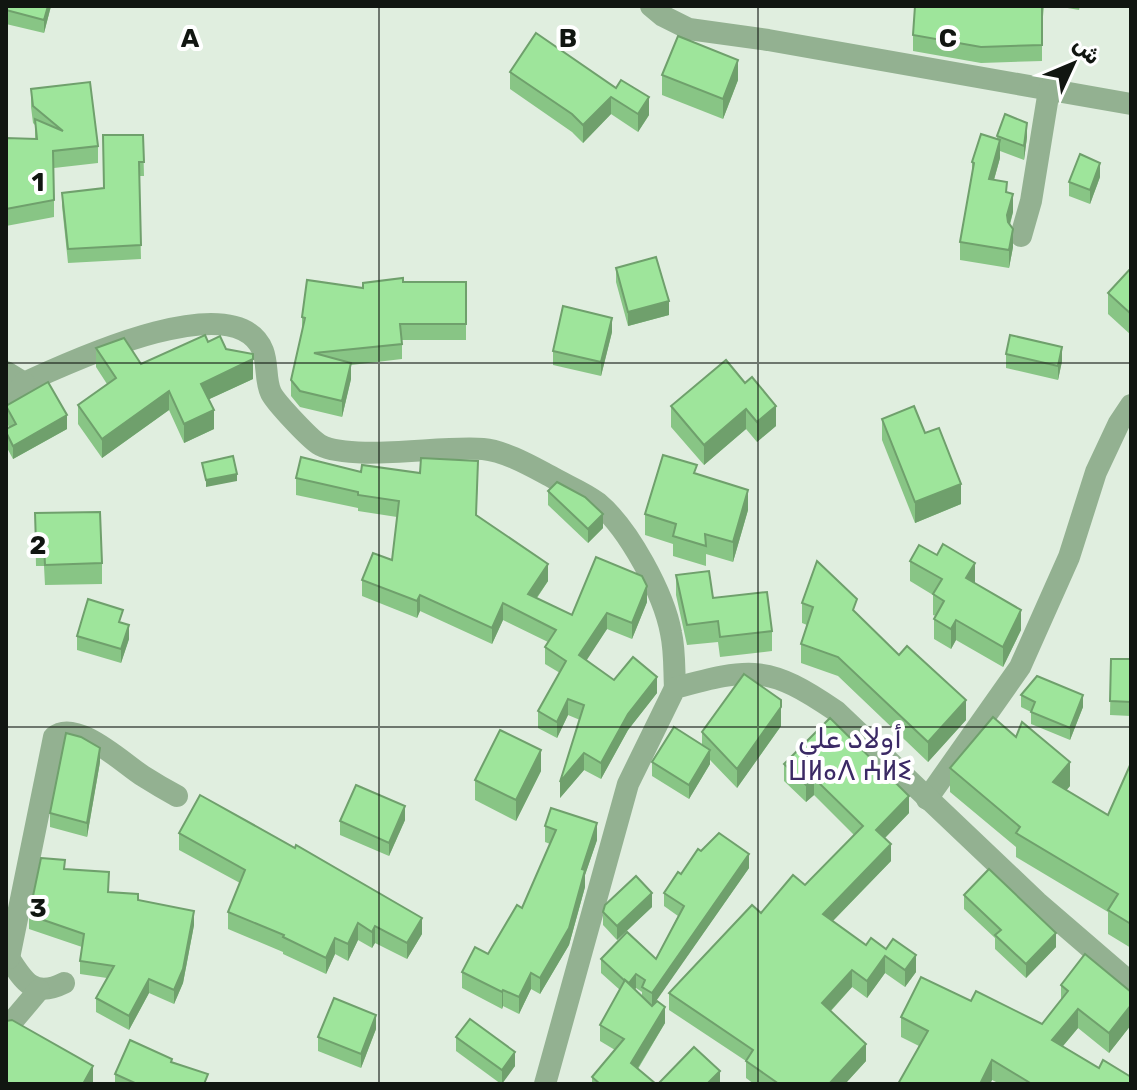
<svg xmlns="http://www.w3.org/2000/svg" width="1137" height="1090" viewBox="0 0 1137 1090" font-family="Rubik,Cairo,'Noto Sans Tifinagh',sans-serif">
<rect width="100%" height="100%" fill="#e0eedf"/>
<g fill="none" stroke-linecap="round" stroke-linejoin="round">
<g stroke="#93b191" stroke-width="22">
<path d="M 651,6 L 663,16 L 689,29 L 768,40 L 1131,104"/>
<path d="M 1021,236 L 1031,201 L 1049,90"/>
<path d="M 6,372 L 24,383 C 68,363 236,283 263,351 C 268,364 265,381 271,393 C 276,403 311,440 320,445 C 353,462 443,445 483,449 C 505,451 531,466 550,476 C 565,485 584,492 598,503 C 629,529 664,594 671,633 C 675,651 674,670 675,688"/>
<path d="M 6,406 L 24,383"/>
<path d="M 927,799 L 1020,667 L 1069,557 L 1096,472 L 1119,423 L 1131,405"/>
<path d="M 6,957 L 9,958 C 24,982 34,998 64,983"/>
<path d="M 9,958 L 54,737 C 76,718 124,764 143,776 C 154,783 166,790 177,796"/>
<path d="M 6,1029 L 39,990"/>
<path d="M 545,1084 L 628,784 L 675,688 C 752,667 769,665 836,711 L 1037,902 L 1131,983"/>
</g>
</g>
<g fill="#88c585" fill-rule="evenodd">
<path d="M 6,6 L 51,6 L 44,33 L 6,24 Z"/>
<path d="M 1044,6 L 1042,27 L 1042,61 L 981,63 L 913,51 L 913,35 Z"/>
<path d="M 1056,6 L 1080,6 L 1079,10 Z"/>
<path d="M 536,33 L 649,115 L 638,132 L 611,114 L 583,143 L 572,132 L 510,89 L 510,72 Z"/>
<path d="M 662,75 L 738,80 L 723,119 L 662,95 Z"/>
<path d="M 31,89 L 98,146 L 98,163 L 54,168 L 54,217 L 6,226 L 6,138 L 35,139 L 35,125 L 33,123 L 31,107 Z"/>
<path d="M 143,135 L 144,176 L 139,176 L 141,259 L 68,263 L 62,206 L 62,193 L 103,188 Z"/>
<path d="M 997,136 L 1027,137 L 1024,160 L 1000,151 L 1000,158 L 994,180 L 1007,193 L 1013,212 L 1010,225 L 1013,247 L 1009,268 L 960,260 L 960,242 L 972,175 L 972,162 L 997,139 Z"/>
<path d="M 1100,177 L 1090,204 L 1069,196 L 1069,182 Z"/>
<path d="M 616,268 L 669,315 L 628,326 L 616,282 Z"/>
<path d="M 1131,268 L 1131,335 L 1108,314 L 1108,293 Z"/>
<path d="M 403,282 L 466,282 L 466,340 L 402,340 L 402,359 L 351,365 L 351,379 L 342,417 L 300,407 L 291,396 L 291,380 L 302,333 L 302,317 L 363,288 Z"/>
<path d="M 612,332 L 601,376 L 553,365 L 553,351 Z"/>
<path d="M 208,342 L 226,349 L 253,379 L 209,399 L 214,429 L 184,443 L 169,410 L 102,458 L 78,424 L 78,405 L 107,384 L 96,367 L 96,348 L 141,364 Z"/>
<path d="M 1006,354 L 1062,361 L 1058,380 L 1006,368 Z"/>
<path d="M 726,360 L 776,426 L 757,442 L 746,429 L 704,465 L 671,427 L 671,406 Z"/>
<path d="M 6,406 L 67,429 L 13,459 L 6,446 L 6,429 L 9,427 L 6,421 Z"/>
<path d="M 882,419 L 961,504 L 915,523 L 882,440 Z"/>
<path d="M 361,472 L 420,473 L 478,477 L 476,515 L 548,581 L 537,598 L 572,615 L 647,602 L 632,639 L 607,629 L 586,660 L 614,680 L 657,693 L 628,730 L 601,779 L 584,770 L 560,798 L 580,720 L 568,715 L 557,738 L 538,728 L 538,711 L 560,673 L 545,664 L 545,647 L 548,642 L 503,620 L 492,644 L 420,611 L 417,618 L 362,596 L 362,580 L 392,560 L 397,517 L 358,511 L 358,508 L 296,495 L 296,478 Z"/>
<path d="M 697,474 L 748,510 L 733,562 L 706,554 L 706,566 L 673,556 L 673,544 L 645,535 L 645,514 Z"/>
<path d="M 548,491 L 603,528 L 588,543 L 548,505 Z"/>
<path d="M 35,513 L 102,563 L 102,584 L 45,585 L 44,566 L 36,566 Z"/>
<path d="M 910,561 L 975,583 L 1021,630 L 1003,667 L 956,640 L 951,649 L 934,639 L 934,619 L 936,616 L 933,615 L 933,595 L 910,581 Z"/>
<path d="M 676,575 L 713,598 L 772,631 L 772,651 L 720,657 L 718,642 L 687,645 L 676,595 Z"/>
<path d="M 802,603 L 857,614 L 966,720 L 928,762 L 838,676 L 801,663 L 801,644 L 807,625 L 802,623 Z"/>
<path d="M 123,623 L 129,639 L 121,663 L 77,650 L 77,636 Z"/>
<path d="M 1111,659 L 1131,659 L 1131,716 L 1110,715 Z"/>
<path d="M 1021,695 L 1083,707 L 1070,740 L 1031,724 L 1031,712 L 1021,707 Z"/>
<path d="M 781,726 L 737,788 L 710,760 L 710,764 L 689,799 L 652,776 L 652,762 L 702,745 L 702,732 Z"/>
<path d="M 100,762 L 87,837 L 50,827 L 50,813 Z"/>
<path d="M 1131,763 L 1131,948 L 1108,934 L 1108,912 L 1016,857 L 1016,847 L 950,792 L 950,768 L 1070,786 L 1066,790 L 1108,815 Z"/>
<path d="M 784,764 L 909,813 L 885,838 L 891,861 L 833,921 L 866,945 L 916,972 L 905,987 L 885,973 L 867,998 L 852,987 L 831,1011 L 866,1061 L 845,1084 L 754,1084 L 746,1078 L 746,1061 L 669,1010 L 669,993 L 805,885 L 854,835 L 814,795 L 806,802 L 784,781 Z"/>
<path d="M 541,771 L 516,821 L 475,800 L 475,780 Z"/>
<path d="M 405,820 L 389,856 L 340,835 L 340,821 Z"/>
<path d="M 545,826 L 597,840 L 585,875 L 585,887 L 569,945 L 540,994 L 531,989 L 519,1014 L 503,1006 L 502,1009 L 462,988 L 462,972 L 488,954 L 522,908 L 550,844 L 545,842 Z"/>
<path d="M 179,833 L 422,934 L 407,959 L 375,943 L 372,948 L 358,940 L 348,961 L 335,954 L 326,974 L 283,954 L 283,952 L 228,929 L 228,912 L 240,883 L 179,850 Z"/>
<path d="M 701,851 L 749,868 L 652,1006 L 665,1023 L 638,1069 L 656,1084 L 592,1084 L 592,1077 L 615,1050 L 600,1041 L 600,1025 L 620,990 L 601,973 L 601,959 L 656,959 L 678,916 L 664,906 L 664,893 ZM 636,988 L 642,992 L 642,996 L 635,989 Z"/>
<path d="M 65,869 L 109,892 L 138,900 L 194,925 L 183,983 L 174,1004 L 149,993 L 129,1030 L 96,1012 L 96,998 L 107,978 L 80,974 L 80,961 L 82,947 L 29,929 L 29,915 Z"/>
<path d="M 964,895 L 1056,947 L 1026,978 L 995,949 L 995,938 L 964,909 Z"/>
<path d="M 652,907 L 617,940 L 603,925 L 603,912 Z"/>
<path d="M 1061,985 L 1131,992 L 1131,1025 L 1109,1053 L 1078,1028 L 1063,1046 L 1099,1068 L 1131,1084 L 1000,1084 L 992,1080 L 990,1084 L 898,1084 L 919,1046 L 901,1037 L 901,1017 L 971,1001 L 1042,1024 L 1061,1001 Z"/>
<path d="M 376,1029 L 361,1068 L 318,1051 L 318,1037 Z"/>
<path d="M 456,1037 L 515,1066 L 501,1084 L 456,1051 Z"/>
<path d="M 172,1063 L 208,1084 L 115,1084 L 115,1074 Z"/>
</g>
<g fill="#6fa06c">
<path d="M 48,6 L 51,6 L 44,33 L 44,20 Z"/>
<path d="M 738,60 L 738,80 L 723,119 L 723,99 Z"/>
<path d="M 611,97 L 611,114 L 583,143 L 583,125 Z"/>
<path d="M 649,97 L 649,115 L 638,132 L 638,114 Z"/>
<path d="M 1027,123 L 1027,137 L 1024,160 L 1024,146 Z"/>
<path d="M 1000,140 L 1000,158 L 989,197 L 989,179 Z"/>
<path d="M 1100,163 L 1100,177 L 1090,204 L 1090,190 Z"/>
<path d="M 1013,194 L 1013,212 L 1007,233 L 1007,215 Z"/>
<path d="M 1013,229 L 1013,247 L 1009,268 L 1009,250 Z"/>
<path d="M 669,301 L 669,315 L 628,326 L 628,312 Z"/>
<path d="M 612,318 L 612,332 L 601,376 L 601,362 Z"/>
<path d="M 1062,347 L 1062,361 L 1058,380 L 1058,366 Z"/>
<path d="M 253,359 L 253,379 L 201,403 L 201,384 Z"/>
<path d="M 351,363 L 351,379 L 342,417 L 342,401 Z"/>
<path d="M 169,391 L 169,410 L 102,458 L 102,439 Z"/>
<path d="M 776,406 L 776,426 L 757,442 L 757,422 Z"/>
<path d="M 746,409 L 746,429 L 704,465 L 704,445 Z"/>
<path d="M 214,410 L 214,429 L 184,443 L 184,424 Z"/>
<path d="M 67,415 L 67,429 L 13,459 L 13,446 Z"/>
<path d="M 237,474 L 237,481 L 206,487 L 206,480 Z"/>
<path d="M 961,484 L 961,504 L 915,523 L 915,502 Z"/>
<path d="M 748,490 L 748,510 L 733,562 L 733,542 Z"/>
<path d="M 603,514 L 603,528 L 588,543 L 588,529 Z"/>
<path d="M 975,563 L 975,583 L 966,578 Z"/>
<path d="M 548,564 L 548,581 L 528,610 L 528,594 Z"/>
<path d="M 647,586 L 647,602 L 632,639 L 632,623 Z"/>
<path d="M 420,595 L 420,611 L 417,618 L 417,601 Z"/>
<path d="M 503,603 L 503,620 L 492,644 L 492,628 Z"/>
<path d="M 1021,610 L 1021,630 L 1003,667 L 1003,647 Z"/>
<path d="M 607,613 L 607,629 L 579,672 L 579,655 Z"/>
<path d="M 956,620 L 956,640 L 951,649 L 951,629 Z"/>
<path d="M 129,625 L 129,639 L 121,663 L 121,649 Z"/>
<path d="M 657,677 L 657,693 L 628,730 L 601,779 L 601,763 L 628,714 Z"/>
<path d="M 1083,695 L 1083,707 L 1070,740 L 1070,728 Z"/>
<path d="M 568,699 L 568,715 L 557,738 L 557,722 Z"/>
<path d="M 966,700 L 966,720 L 928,762 L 928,742 Z"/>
<path d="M 781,707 L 781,726 L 737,788 L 737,769 Z"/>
<path d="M 100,748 L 100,762 L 87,837 L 87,823 Z"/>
<path d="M 541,750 L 541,771 L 516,821 L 516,800 Z"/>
<path d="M 710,750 L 710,764 L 689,799 L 689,785 Z"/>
<path d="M 584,753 L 584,770 L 560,798 L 560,782 Z"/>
<path d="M 1070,762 L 1070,786 L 1053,806 L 1053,782 Z"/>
<path d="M 814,778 L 814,795 L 806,802 L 806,785 Z"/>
<path d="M 909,796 L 909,813 L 876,847 L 876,830 Z"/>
<path d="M 405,806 L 405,820 L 389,856 L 389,843 Z"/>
<path d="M 597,823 L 597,840 L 585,875 L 585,887 L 569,945 L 540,994 L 540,978 L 582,869 Z"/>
<path d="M 891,844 L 891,861 L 823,931 L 823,914 Z"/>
<path d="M 749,854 L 749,868 L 652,1007 L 652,993 Z"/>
<path d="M 652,893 L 652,907 L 617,940 L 617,926 Z"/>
<path d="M 194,911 L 194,925 L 183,983 L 174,1004 L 174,990 Z"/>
<path d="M 422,918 L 422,934 L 407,959 L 407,943 Z"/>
<path d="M 358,923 L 358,940 L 348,961 L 348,944 Z"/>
<path d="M 375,926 L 375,943 L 372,948 L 372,932 Z"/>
<path d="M 1056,933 L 1056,947 L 1026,978 L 1026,964 Z"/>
<path d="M 335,938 L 335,954 L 326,974 L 326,958 Z"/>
<path d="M 916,955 L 916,972 L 905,987 L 905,970 Z"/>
<path d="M 885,956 L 885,973 L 867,998 L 867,981 Z"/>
<path d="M 852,970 L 852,987 L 822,1020 L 822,1003 Z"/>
<path d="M 531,973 L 531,989 L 519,1014 L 519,997 Z"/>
<path d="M 636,974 L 636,988 L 628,998 L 628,984 Z"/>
<path d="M 149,979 L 149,993 L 129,1030 L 129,1016 Z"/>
<path d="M 503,990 L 503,1006 L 502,1009 L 502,992 Z"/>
<path d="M 1131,1005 L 1131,1025 L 1109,1053 L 1109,1033 Z"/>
<path d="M 665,1007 L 665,1023 L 631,1079 L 631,1063 Z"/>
<path d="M 1078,1009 L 1078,1028 L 1052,1059 L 1052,1040 Z"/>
<path d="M 376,1015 L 376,1029 L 361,1068 L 361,1054 Z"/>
<path d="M 866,1044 L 866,1061 L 845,1084 L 829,1084 Z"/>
<path d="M 515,1052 L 515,1066 L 502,1084 L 502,1070 Z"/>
<path d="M 992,1060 L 992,1080 L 990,1084 L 980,1084 Z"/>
<path d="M 93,1066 L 93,1084 L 83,1084 Z"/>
<path d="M 720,1071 L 720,1084 L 707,1084 Z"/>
</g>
<g fill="#9ee59b" stroke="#6fa06c" stroke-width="2">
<path d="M 6,6 L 48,6 L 44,20 L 6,10 Z"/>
<path d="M 915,6 L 1042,6 L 1042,45 L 981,47 L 913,35 Z"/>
<path d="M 536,33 L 616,88 L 621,80 L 649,97 L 638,114 L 611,97 L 583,125 L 572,114 L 510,72 Z"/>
<path d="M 678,36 L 738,60 L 723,99 L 662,75 Z"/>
<path d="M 90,82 L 98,146 L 53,151 L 54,200 L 6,209 L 6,138 L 37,139 L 35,119 L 63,131 L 33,106 L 31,89 Z"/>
<path d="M 1005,114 L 1027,123 L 1024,146 L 997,136 Z"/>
<path d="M 981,134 L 1000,140 L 989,179 L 1007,182 L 1006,192 L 1013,194 L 1007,215 L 1008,222 L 1013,229 L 1009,250 L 960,242 L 974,163 L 972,162 Z"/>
<path d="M 103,135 L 143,135 L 144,162 L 139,162 L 141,245 L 68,249 L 62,193 L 104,188 Z"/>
<path d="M 1080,154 L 1100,163 L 1090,190 L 1069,182 Z"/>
<path d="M 656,257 L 669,301 L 628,312 L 616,268 Z"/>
<path d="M 1131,268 L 1131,314 L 1108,293 Z"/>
<path d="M 403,278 L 403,282 L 466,282 L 466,324 L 400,324 L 402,344 L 314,353 L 351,363 L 342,401 L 300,391 L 291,380 L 305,318 L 302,317 L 307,280 L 363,288 L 363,283 Z"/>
<path d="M 563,306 L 612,318 L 601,362 L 553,351 Z"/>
<path d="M 205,335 L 208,342 L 220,336 L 226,349 L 253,354 L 253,359 L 201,384 L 214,410 L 184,424 L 169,391 L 102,439 L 78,405 L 116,378 L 96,348 L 124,338 L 141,364 Z"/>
<path d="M 1010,335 L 1062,347 L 1058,366 L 1006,354 Z"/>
<path d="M 726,360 L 745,383 L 752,377 L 776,406 L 757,422 L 746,409 L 704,445 L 671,406 Z"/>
<path d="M 48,382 L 67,415 L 13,446 L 6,432 L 6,429 L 16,424 L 6,406 Z"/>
<path d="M 914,406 L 925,433 L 939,428 L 961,484 L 915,502 L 882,419 Z"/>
<path d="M 663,455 L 697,465 L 694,473 L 748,490 L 733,542 L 705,534 L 706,546 L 673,536 L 676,524 L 645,514 Z"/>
<path d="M 233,456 L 237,474 L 206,480 L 202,463 Z"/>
<path d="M 301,457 L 361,472 L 362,465 L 420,473 L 421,458 L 478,461 L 476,515 L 548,564 L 528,594 L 572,615 L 596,557 L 642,576 L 647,586 L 632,623 L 607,613 L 579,655 L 614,680 L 633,657 L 657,677 L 628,714 L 601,763 L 584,753 L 560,782 L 584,705 L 568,699 L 557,722 L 538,711 L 566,661 L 545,647 L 556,630 L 503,603 L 492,628 L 420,595 L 417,601 L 362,580 L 373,553 L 392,560 L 399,501 L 358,495 L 358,492 L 296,478 Z"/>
<path d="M 557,482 L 585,497 L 603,514 L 588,529 L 548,491 Z"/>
<path d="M 100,512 L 102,563 L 45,565 L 44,545 L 36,545 L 35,513 Z"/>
<path d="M 943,544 L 975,563 L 966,578 L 1021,610 L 1003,647 L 956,620 L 951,629 L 934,619 L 944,601 L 933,594 L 942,579 L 910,561 L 919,545 L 937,555 Z"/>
<path d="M 817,561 L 857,599 L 853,610 L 899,655 L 907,646 L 966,700 L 928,742 L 838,657 L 801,644 L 813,607 L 802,603 Z"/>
<path d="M 709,571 L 713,598 L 767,592 L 772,631 L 720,637 L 718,621 L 687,625 L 676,575 Z"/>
<path d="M 88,599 L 123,610 L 119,622 L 129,625 L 121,649 L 77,636 Z"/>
<path d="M 1111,659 L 1131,659 L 1131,702 L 1110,701 Z"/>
<path d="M 744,674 L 781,700 L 781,707 L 737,769 L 702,732 Z"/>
<path d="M 1037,676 L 1083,695 L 1070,728 L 1031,712 L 1035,702 L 1021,695 Z"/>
<path d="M 993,717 L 1016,737 L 1022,722 L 1070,762 L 1053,782 L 1108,815 L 1131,763 L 1131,924 L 1108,910 L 1118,894 L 1016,833 L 1020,827 L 950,768 Z"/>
<path d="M 830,718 L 909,796 L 876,830 L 891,844 L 823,914 L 866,945 L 871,938 L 886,949 L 893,939 L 916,955 L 905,970 L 885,956 L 867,981 L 852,970 L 822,1003 L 866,1044 L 829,1084 L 779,1084 L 746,1061 L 753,1050 L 669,993 L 752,905 L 761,913 L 793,875 L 805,885 L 863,826 L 814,778 L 806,785 L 784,764 Z"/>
<path d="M 674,727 L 710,750 L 689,785 L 652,762 Z"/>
<path d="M 500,730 L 541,750 L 516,800 L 475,780 Z"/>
<path d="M 66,733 L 81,737 L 100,748 L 87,823 L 50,813 Z"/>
<path d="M 356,785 L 405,806 L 389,843 L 340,821 Z"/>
<path d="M 200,795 L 295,848 L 296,845 L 422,918 L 407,943 L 375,926 L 372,932 L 358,923 L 348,944 L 335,938 L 326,958 L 283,937 L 284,935 L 228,912 L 245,870 L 179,833 Z"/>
<path d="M 551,808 L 597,823 L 582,869 L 585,870 L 569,928 L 540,978 L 531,973 L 519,997 L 503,990 L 502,992 L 462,972 L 475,947 L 488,954 L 517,905 L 522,908 L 556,830 L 545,826 Z"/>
<path d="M 719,833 L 749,854 L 652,993 L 642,987 L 645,980 L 636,974 L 629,983 L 625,980 L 625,981 L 601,959 L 627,932 L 656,959 L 684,906 L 664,893 L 678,872 L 681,874 L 698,849 L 701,851 Z"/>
<path d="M 41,858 L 65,860 L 64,869 L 109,872 L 108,892 L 138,894 L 138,900 L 194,911 L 183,969 L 174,990 L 149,979 L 129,1016 L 96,998 L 114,966 L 80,961 L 84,934 L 29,915 Z"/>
<path d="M 989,869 L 1056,933 L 1026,964 L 995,935 L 1001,930 L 964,895 Z"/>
<path d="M 636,876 L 652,893 L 617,926 L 603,912 L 605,905 Z"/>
<path d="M 1085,954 L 1131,992 L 1131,1005 L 1109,1033 L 1078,1009 L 1052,1040 L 1099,1068 L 1103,1060 L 1131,1077 L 1131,1084 L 1032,1084 L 992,1060 L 980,1084 L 898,1084 L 928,1031 L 901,1017 L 921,977 L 971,1001 L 976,991 L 1042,1024 L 1068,991 L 1061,985 Z"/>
<path d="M 625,980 L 652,1006 L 657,1001 L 665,1007 L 631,1063 L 656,1084 L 600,1084 L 592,1077 L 624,1039 L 600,1025 Z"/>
<path d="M 334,998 L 376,1015 L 361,1054 L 318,1037 Z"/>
<path d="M 470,1019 L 515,1052 L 502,1070 L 456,1037 Z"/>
<path d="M 12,1020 L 93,1066 L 83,1084 L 6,1084 L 6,1021 Z"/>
<path d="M 130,1040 L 172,1059 L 171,1062 L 208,1074 L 204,1084 L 137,1084 L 115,1074 Z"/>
<path d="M 694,1047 L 720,1071 L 707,1084 L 658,1084 Z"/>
</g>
<path fill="none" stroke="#111611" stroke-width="2" stroke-opacity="0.55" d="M 379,6 L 379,1084M 758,6 L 758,1084M 6,363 L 1131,363M 6,727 L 1131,727"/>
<g text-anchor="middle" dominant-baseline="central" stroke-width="8" stroke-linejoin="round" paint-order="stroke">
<g font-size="28" fill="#3b2a65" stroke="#fff">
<text x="850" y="738">أولاد علي<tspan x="850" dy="32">ⵡⵍⴰⴷ ⵄⵍⵉ</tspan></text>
</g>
</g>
<g font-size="26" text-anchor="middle" font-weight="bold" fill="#111611" stroke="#fff" stroke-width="8" stroke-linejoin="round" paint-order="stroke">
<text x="190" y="47">A</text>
<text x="568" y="47">B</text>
<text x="948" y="47">C</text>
<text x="38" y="191">1</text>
<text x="38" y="554">2</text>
<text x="38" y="917">3</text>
</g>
<rect width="1137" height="1090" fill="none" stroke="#111611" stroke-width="16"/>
<g transform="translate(1073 64) rotate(46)" stroke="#ffffff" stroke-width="6" paint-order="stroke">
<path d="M0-6L14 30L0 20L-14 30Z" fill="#111611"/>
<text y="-12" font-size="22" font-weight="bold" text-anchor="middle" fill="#111611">ش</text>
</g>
</svg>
